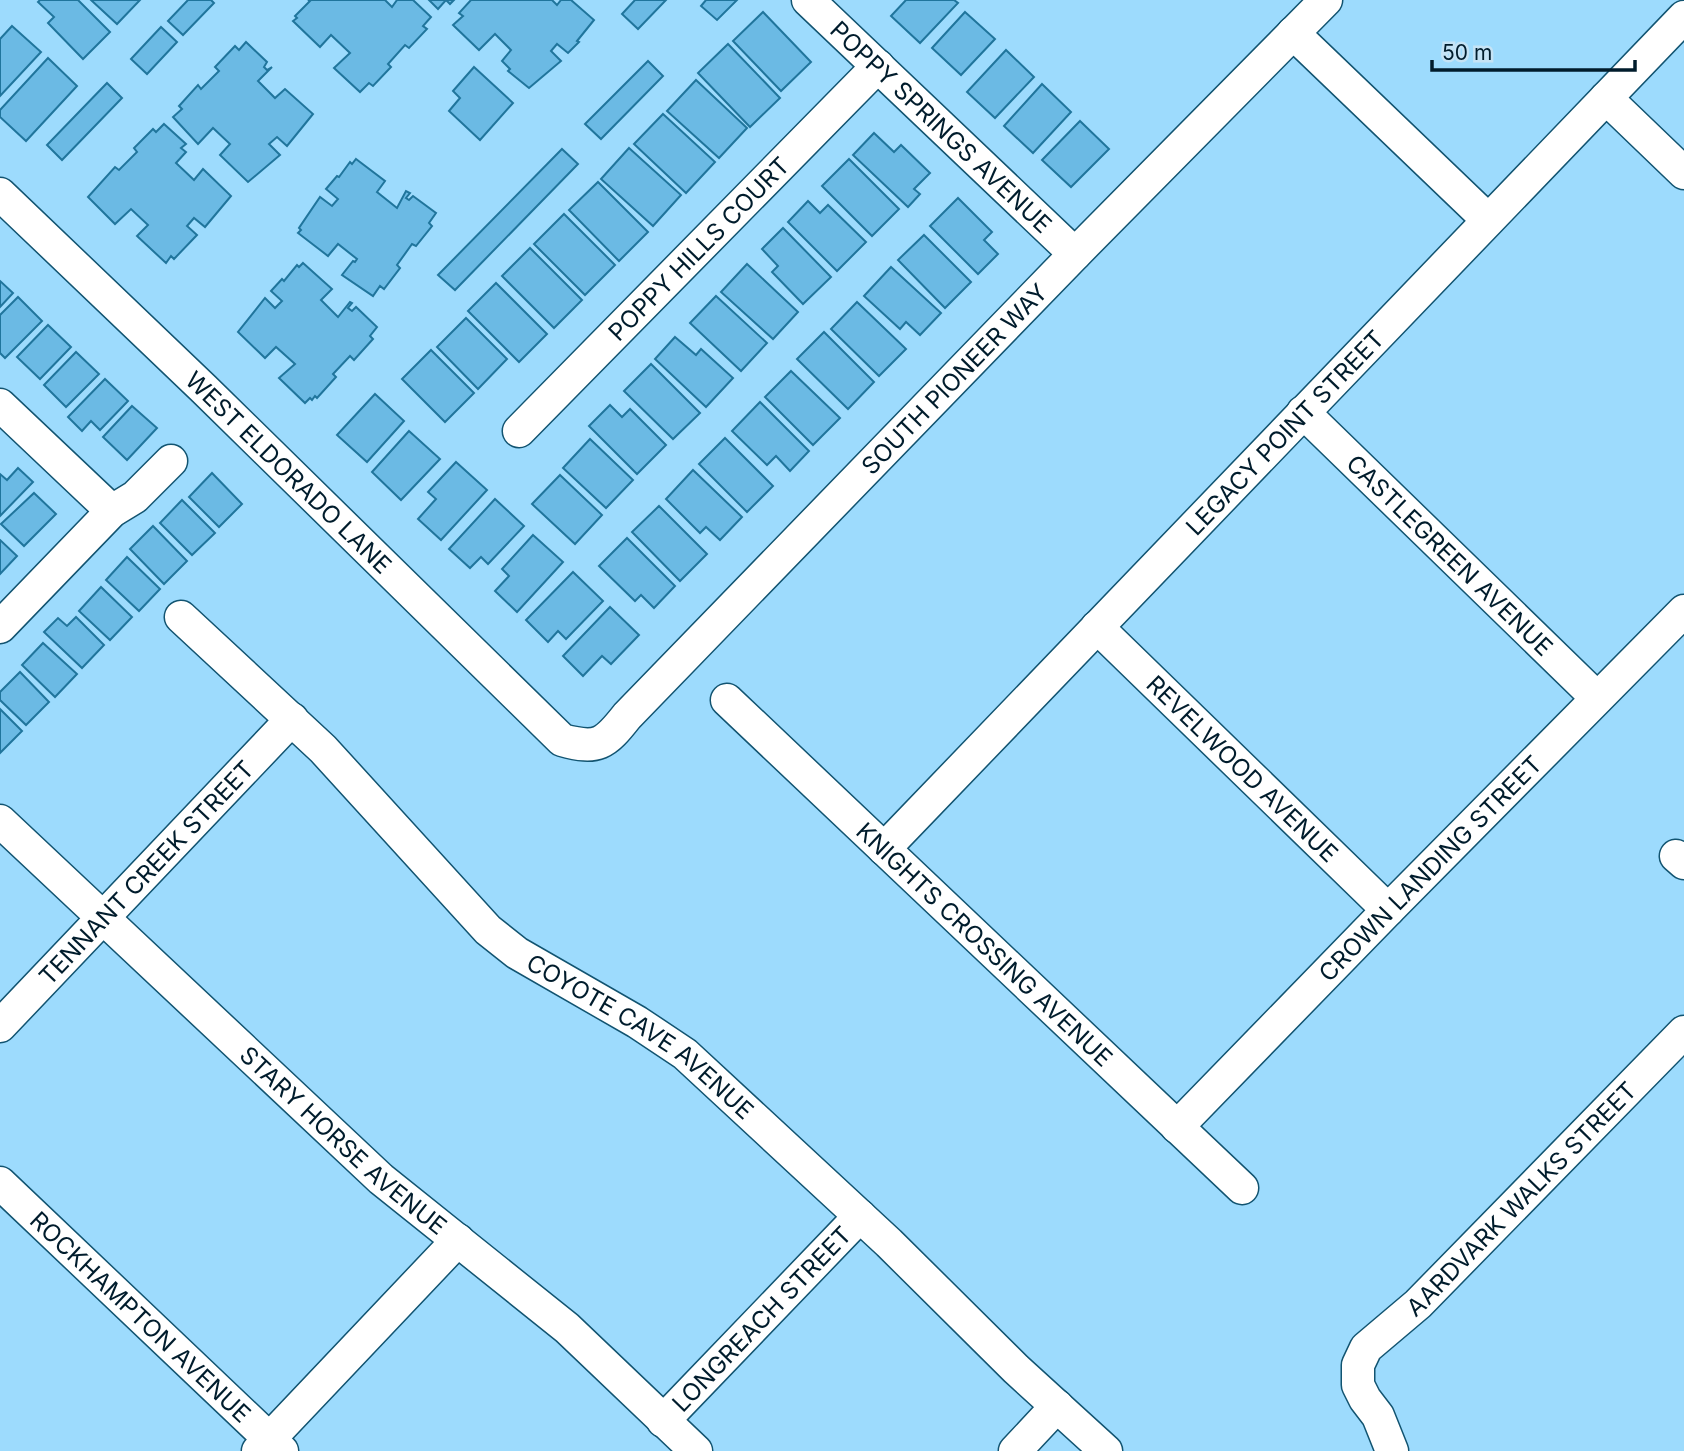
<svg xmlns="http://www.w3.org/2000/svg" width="1684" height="1451" viewBox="0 0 1684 1451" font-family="Inter,sans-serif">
<rect width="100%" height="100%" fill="#9ddbfd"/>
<g fill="#6bbae4" stroke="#20759c" stroke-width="2">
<path d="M 40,0 L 78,0 L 110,32 L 83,59 L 48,23 L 54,17 L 38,2 Z"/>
<path d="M 91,0 L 140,0 L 117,24 Z"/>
<path d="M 188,0 L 211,0 L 214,3 L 183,35 L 168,21 Z"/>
<path d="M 308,0 L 385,0 L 392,7 L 397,0 L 413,0 L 431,17 L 423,26 L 427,29 L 409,48 L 405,45 L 388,64 L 391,67 L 373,86 L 369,83 L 360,92 L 334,68 L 350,53 L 331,35 L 320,47 L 293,21 L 297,18 L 295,16 L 310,1 Z"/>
<path d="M 429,0 L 454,0 L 450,4 L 446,0 L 438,9 Z"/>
<path d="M 471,0 L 552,0 L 557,5 L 561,0 L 571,0 L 594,20 L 577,41 L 579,42 L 568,53 L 557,44 L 551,51 L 561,61 L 529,88 L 508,71 L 510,69 L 502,61 L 511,50 L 495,34 L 479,50 L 453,25 L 463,16 L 459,13 Z"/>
<path d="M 635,0 L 666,0 L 638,29 L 622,14 Z"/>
<path d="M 706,0 L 737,0 L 717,20 L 701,6 Z"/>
<path d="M 906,0 L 954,0 L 958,3 L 920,43 L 891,16 Z"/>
<path d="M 763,12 L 811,62 L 781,91 L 733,41 Z"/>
<path d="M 965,12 L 995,39 L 961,75 L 932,48 Z"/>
<path d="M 12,26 L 41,52 L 0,96 L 0,39 Z"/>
<path d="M 161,27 L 177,42 L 147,74 L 131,59 Z"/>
<path d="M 246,42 L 267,62 L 264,67 L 267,70 L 272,67 L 258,81 L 275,98 L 285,89 L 313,114 L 287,146 L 277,137 L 269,144 L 280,155 L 248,182 L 220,155 L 230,144 L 213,128 L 198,144 L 173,117 L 182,109 L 179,106 L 198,85 L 201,89 L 219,71 L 215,67 L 235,46 L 239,50 Z"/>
<path d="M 728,44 L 780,98 L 750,127 L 698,73 Z"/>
<path d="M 1006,50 L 1034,77 L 995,118 L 967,92 Z"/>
<path d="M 48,58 L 77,86 L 26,141 L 0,117 L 0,110 Z"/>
<path d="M 648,61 L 663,76 L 601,139 L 585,124 Z"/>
<path d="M 474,67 L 513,103 L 480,140 L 449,111 L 460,98 L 453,91 Z"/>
<path d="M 696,80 L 747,128 L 719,158 L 667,111 Z"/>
<path d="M 107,83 L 122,98 L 62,160 L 47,145 Z"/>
<path d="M 1042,84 L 1071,112 L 1033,153 L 1004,126 Z"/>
<path d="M 663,114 L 715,162 L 686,193 L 634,144 Z"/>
<path d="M 1080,121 L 1109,149 L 1071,187 L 1042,160 Z"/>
<path d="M 164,124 L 186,144 L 181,148 L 186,152 L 176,163 L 194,180 L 203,169 L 231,196 L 205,227 L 194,218 L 187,226 L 197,235 L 174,259 L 171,256 L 166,263 L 137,236 L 148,225 L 131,209 L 115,224 L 88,197 L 115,167 L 119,170 L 137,152 L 134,148 L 153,129 L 156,132 Z"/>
<path d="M 874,133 L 894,152 L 901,145 L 930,173 L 914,189 L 920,194 L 908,207 L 853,155 Z"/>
<path d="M 629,148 L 681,195 L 653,226 L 601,179 Z"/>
<path d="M 562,149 L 578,164 L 455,290 L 438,275 Z"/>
<path d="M 356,159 L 385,181 L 377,192 L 397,208 L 406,191 L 410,193 L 406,198 L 409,200 L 413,196 L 436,213 L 429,223 L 432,226 L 416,246 L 412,244 L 397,265 L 400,268 L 384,289 L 380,286 L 373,296 L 342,275 L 353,261 L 355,262 L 357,259 L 338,244 L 328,256 L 298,233 L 301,230 L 299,228 L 320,197 L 332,206 L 338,199 L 326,189 L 337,176 L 339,177 L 350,162 L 352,164 Z"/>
<path d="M 849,159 L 899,209 L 872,236 L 822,186 Z"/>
<path d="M 598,182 L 648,232 L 619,261 L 569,210 Z"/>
<path d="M 958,198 L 992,232 L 984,240 L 998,254 L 978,274 L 930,226 Z"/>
<path d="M 808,201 L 820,213 L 828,205 L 866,242 L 837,271 L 788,222 Z"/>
<path d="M 564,214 L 615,265 L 585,295 L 534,244 Z"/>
<path d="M 783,228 L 831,277 L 803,304 L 772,272 L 778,266 L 762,249 Z"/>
<path d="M 924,235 L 971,282 L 945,308 L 898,260 Z"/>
<path d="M 530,248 L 582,300 L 554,328 L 502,276 Z"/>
<path d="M 303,263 L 332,289 L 321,300 L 338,317 L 350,302 L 352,303 L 348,308 L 352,311 L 356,307 L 377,327 L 370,336 L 373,339 L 354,360 L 350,356 L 333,374 L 336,377 L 317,398 L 315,396 L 312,400 L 310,398 L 305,403 L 279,378 L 295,364 L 276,347 L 265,358 L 238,332 L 265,298 L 275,308 L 282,301 L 271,291 L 282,279 L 284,281 L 297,265 L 299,267 Z"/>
<path d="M 747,264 L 798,312 L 773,339 L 721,292 Z"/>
<path d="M 891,267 L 941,313 L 920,335 L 906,322 L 900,329 L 864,296 Z"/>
<path d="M 0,281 L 13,293 L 0,307 Z"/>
<path d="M 496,283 L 547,334 L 519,362 L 468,311 Z"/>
<path d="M 716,296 L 767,343 L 741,371 L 690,323 Z"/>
<path d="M 18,297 L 42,321 L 5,358 L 0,353 L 0,315 Z"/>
<path d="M 857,302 L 906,349 L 879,376 L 831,329 Z"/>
<path d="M 466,318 L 507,359 L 478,389 L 437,347 Z"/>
<path d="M 48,325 L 71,347 L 40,379 L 17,357 Z"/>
<path d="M 824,332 L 874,382 L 848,409 L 797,359 Z"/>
<path d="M 675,337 L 696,355 L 701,349 L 733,378 L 706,407 L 655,359 Z"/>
<path d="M 431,350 L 474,393 L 445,422 L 402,379 Z"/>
<path d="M 76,352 L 99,374 L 66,407 L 44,385 Z"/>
<path d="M 651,364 L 700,413 L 673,439 L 624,391 Z"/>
<path d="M 791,371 L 840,418 L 813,445 L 765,397 Z"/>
<path d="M 105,379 L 128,401 L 100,430 L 91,421 L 82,431 L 68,417 Z"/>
<path d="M 375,394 L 404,421 L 367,462 L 337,435 Z"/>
<path d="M 760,402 L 809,451 L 790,471 L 776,456 L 767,465 L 732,431 Z"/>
<path d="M 610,405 L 622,417 L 630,409 L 666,445 L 637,474 L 589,426 Z"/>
<path d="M 132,406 L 157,428 L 127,460 L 103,437 Z"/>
<path d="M 409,431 L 440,459 L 401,500 L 372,472 Z"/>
<path d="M 725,438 L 773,486 L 747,512 L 699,464 Z"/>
<path d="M 590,439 L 633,480 L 606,508 L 563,468 Z"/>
<path d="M 456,462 L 487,490 L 441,540 L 418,519 L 436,499 L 428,492 Z"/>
<path d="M 18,468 L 33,482 L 0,516 L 0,474 L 7,480 Z"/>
<path d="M 693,470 L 742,517 L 720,540 L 706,527 L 700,533 L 666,499 Z"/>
<path d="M 212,473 L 242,504 L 219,527 L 189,497 Z"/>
<path d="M 560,475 L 602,515 L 575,544 L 532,504 Z"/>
<path d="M 34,493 L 56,514 L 24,546 L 1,524 Z"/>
<path d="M 495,499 L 524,526 L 488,564 L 481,557 L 470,568 L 449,549 Z"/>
<path d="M 182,500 L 215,533 L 192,555 L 160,523 Z"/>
<path d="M 659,506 L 707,554 L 680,581 L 632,532 Z"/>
<path d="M 153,526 L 187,561 L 164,584 L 130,549 Z"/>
<path d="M 533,535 L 563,562 L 517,612 L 495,591 L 509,576 L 502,569 Z"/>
<path d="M 627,538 L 675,586 L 654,608 L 641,595 L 635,601 L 599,566 Z"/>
<path d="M 0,540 L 17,556 L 0,574 Z"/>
<path d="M 127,557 L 160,589 L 139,611 L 106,580 Z"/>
<path d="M 573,572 L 603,601 L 566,639 L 558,631 L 548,642 L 526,620 Z"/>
<path d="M 101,587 L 132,617 L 110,640 L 79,611 Z"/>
<path d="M 610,607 L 639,635 L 611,664 L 602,656 L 583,676 L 563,656 Z"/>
<path d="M 76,617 L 104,645 L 82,668 L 44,632 L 58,618 L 67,626 Z"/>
<path d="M 43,643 L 77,674 L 55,697 L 22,665 Z"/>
<path d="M 20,672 L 49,702 L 26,725 L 0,700 L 0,692 Z"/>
<path d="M 0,709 L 22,731 L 0,753 Z"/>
</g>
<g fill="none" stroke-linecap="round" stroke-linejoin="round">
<defs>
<g id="minor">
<path id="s1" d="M 808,0 L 1075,254"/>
<path d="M 1293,33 L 1488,220"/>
<path d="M 1606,98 L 1684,173"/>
<path id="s2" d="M 0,194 L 204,389 L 562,740 C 598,750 605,744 627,716 L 1075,254 L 1326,0"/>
<path d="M 0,405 L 112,511"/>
<path id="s3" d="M 1303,412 L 1597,698"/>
<path id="s4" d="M 519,431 L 878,66"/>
<path id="s5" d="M 181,617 L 323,749 L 488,930 L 517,953 L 637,1022 L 685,1054 L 889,1243 L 1016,1369 L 1106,1451"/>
<path d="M 0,627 L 112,511 L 135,497 L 171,461"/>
<path id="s6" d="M 1097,627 L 1388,910"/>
<path id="s7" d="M 727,700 L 1242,1188"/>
<path id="s8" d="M 0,821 L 381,1179 L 567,1328 L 696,1451"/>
<path id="s9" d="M 884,849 L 1684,17"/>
<path d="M 1676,856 L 1684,863"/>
<path id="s10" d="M 0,1026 L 292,719"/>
<path id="s11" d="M 1177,1127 L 1388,910 L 1684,611"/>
<path id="s12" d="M 0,1183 L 282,1451"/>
<path id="s13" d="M 663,1421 L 860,1216"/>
<path d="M 258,1451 L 458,1240"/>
<path d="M 1015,1451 L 1057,1406"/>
<path id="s14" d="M 1392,1451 L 1378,1416 L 1365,1399 L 1358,1385 L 1358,1365 L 1366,1348 L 1418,1304 L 1684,1032"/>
</g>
</defs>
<use href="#minor" stroke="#125471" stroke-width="35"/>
<use href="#minor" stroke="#fff" stroke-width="32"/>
</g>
<g text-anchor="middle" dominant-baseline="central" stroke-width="7" stroke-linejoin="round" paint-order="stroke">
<g font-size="24" fill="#001c2c" stroke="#c5e3f5">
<text stroke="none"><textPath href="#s1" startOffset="184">POPPY SPRINGS AVENUE</textPath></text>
<text stroke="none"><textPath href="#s4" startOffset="256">POPPY HILLS COURT</textPath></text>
<text stroke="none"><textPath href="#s2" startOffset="1330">SOUTH PIONEER WAY</textPath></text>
<text stroke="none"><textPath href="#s9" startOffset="578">LEGACY POINT STREET</textPath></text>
<text stroke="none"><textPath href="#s2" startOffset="401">WEST ELDORADO LANE</textPath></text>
<text stroke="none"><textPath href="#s3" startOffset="205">CASTLEGREEN AVENUE</textPath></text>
<text stroke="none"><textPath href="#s6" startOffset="203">REVELWOOD AVENUE</textPath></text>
<text stroke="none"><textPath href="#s11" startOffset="362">CROWN LANDING STREET</textPath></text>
<text stroke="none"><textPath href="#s10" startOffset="212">TENNANT CREEK STREET</textPath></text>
<text stroke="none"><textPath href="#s7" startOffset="355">KNIGHTS CROSSING AVENUE</textPath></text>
<text stroke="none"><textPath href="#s5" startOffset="625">COYOTE CAVE AVENUE</textPath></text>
<text stroke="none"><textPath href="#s8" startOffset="469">STARY HORSE AVENUE</textPath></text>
<text stroke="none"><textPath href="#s14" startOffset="329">AARDVARK WALKS STREET</textPath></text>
<text stroke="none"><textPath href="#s12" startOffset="194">ROCKHAMPTON AVENUE</textPath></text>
<text stroke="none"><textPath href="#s13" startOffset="142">LONGREACH STREET</textPath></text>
</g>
</g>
<path d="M1432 60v10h203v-10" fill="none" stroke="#001c2c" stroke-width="3.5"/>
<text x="1442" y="60" font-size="21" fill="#001c2c" stroke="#c5e3f5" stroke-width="5" paint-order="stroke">50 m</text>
</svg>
